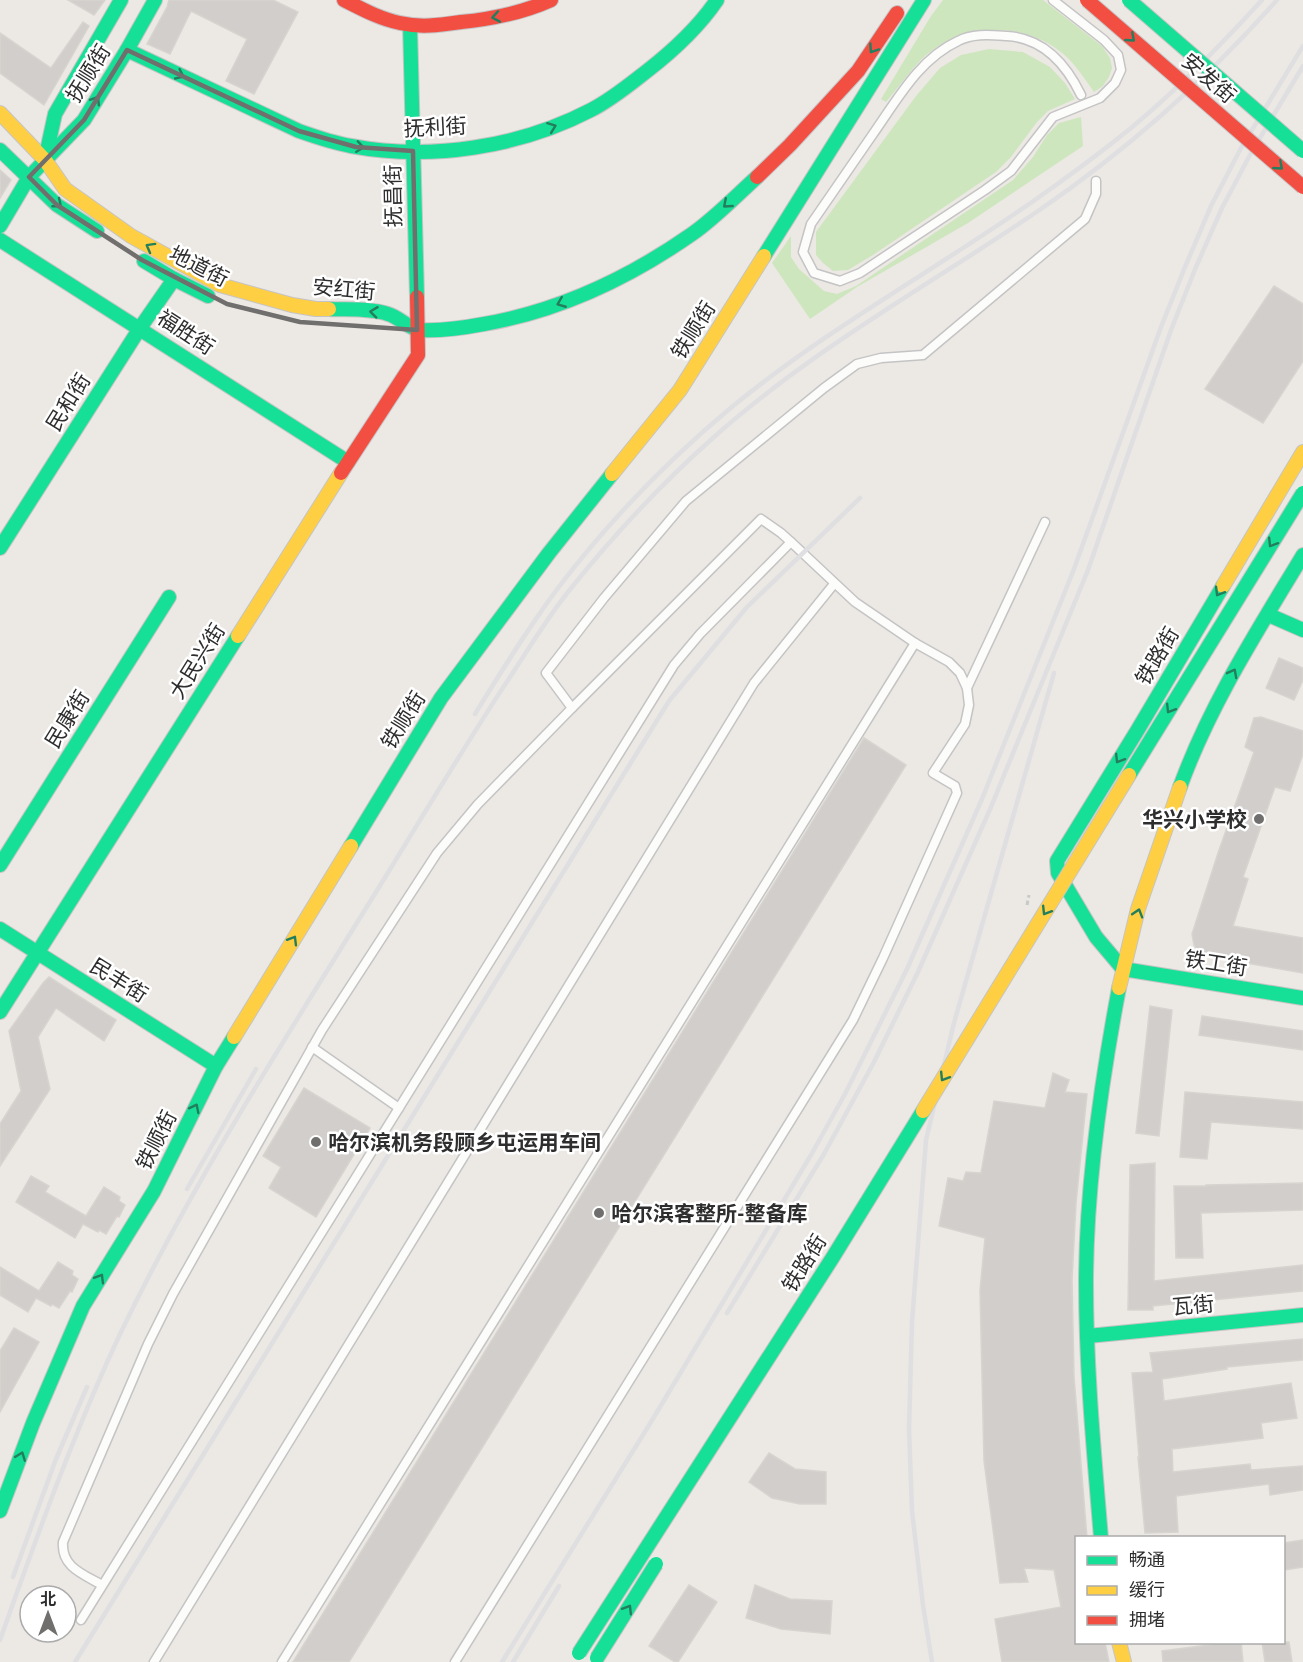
<svg xmlns="http://www.w3.org/2000/svg" width="1303" height="1662" viewBox="0 0 1303 1662" font-family="'PT Sans','Noto Sans SC',sans-serif">
<rect width="100%" height="100%" fill="#ece8e4"/>
<g fill="#cee6be">
<path d="M 943,0 L 1043,0 L 1102,46 L 1110,58 L 1112,68 L 1109,77 L 1103,86 L 1094,92 C 1084,78 1073,60 1058,50 C 1019,21 962,24 925,56 C 911,69 899,87 886,102 L 881,99 L 931,16 Z"/>
<path d="M 989,49 L 1023,52 L 1050,67 L 1065,83 L 1075,99 L 1048,111 L 1037,122 L 1011,157 L 996,172 L 873,255 L 848,270 L 833,271 L 823,263 L 816,255 L 816,232 L 916,96 L 940,68 L 961,55 Z"/>
<path d="M 1081,117 L 1083,146 L 968,223 L 857,287 L 810,319 L 772,263 L 791,236 L 791,257 L 799,269 L 824,291 L 837,294 L 856,286 L 1013,180 L 1033,157 L 1047,135 L 1059,123 Z"/>
</g>
<g fill="#d1cecb" stroke="#d7d4d0" stroke-width="1.5">
<path d="M 68,0 L 105,0 L 94,15 Z"/>
<path d="M 169,0 L 273,0 L 298,12 L 254,94 L 226,81 L 247,39 L 191,11 L 170,54 L 147,44 L 167,7 Z"/>
<path d="M 83,22 L 89,26 L 44,105 L 0,73 L 0,33 L 51,68 Z"/>
<path d="M 0,170 L 11,180 L 0,198 Z"/>
<path d="M 1274,286 L 1303,304 L 1303,361 L 1263,423 L 1205,389 Z"/>
<path d="M 1279,658 L 1303,668 L 1303,680 L 1294,700 L 1266,688 Z"/>
<path d="M 1261,717 L 1303,731 L 1303,754 L 1290,791 L 1275,787 L 1243,877 L 1248,879 L 1233,926 L 1303,938 L 1303,973 L 1200,955 L 1194,945 L 1192,934 L 1218,853 L 1254,752 L 1245,747 L 1254,718 Z"/>
<path d="M 864,738 L 906,765 L 349,1662 L 293,1662 Z"/>
<path d="M 49,977 L 116,1020 L 104,1041 L 56,1008 L 38,1037 L 50,1089 L 0,1166 L 0,1124 L 21,1091 L 9,1031 L 43,983 Z"/>
<path d="M 1150,1006 L 1172,1010 L 1159,1136 L 1136,1133 Z"/>
<path d="M 1202,1016 L 1303,1031 L 1303,1050 L 1199,1035 Z"/>
<path d="M 1053,1073 L 1069,1080 L 1065,1092 L 1087,1094 L 1076,1203 L 1072,1280 L 1074,1377 L 1087,1538 L 1077,1538 L 1077,1642 L 1105,1642 L 1109,1662 L 1002,1662 L 995,1619 L 1061,1607 L 1054,1570 L 1024,1568 L 1028,1582 L 1000,1583 L 984,1461 L 980,1290 L 985,1238 L 939,1226 L 948,1178 L 963,1181 L 966,1172 L 981,1173 L 994,1101 L 1045,1108 Z"/>
<path d="M 304,1088 L 370,1128 L 316,1217 L 269,1188 L 281,1167 L 263,1156 Z"/>
<path d="M 1185,1092 L 1303,1102 L 1303,1129 L 1211,1122 L 1207,1159 L 1180,1157 Z"/>
<path d="M 1155,1163 L 1154,1281 L 1303,1265 L 1303,1291 L 1153,1306 L 1153,1310 L 1128,1310 L 1130,1165 Z"/>
<path d="M 31,1176 L 49,1186 L 45,1192 L 86,1216 L 104,1187 L 120,1197 L 119,1201 L 125,1205 L 119,1217 L 117,1216 L 106,1234 L 99,1230 L 98,1232 L 83,1224 L 75,1238 L 16,1202 Z"/>
<path d="M 1303,1183 L 1303,1210 L 1201,1213 L 1203,1258 L 1176,1258 L 1174,1186 L 1206,1186 L 1206,1185 Z"/>
<path d="M 58,1262 L 73,1271 L 72,1275 L 78,1279 L 72,1292 L 70,1291 L 59,1308 L 52,1304 L 51,1306 L 36,1298 L 28,1312 L 0,1295 L 0,1267 L 39,1291 Z"/>
<path d="M 14,1328 L 39,1342 L 0,1412 L 0,1351 Z"/>
<path d="M 1303,1339 L 1303,1360 L 1227,1367 L 1227,1369 L 1162,1379 L 1164,1401 L 1291,1383 L 1297,1418 L 1261,1423 L 1263,1438 L 1172,1449 L 1173,1472 L 1250,1464 L 1251,1470 L 1303,1466 L 1303,1490 L 1270,1495 L 1269,1484 L 1176,1496 L 1178,1532 L 1145,1533 L 1138,1457 L 1139,1457 L 1132,1373 L 1153,1372 L 1150,1353 Z"/>
<path d="M 769,1453 L 795,1469 L 826,1472 L 826,1504 L 800,1504 L 772,1498 L 749,1482 Z"/>
<path d="M 1303,1540 L 1303,1567 L 1284,1570 L 1284,1543 Z"/>
<path d="M 689,1585 L 717,1602 L 678,1662 L 675,1662 L 649,1646 Z"/>
<path d="M 755,1585 L 790,1599 L 832,1601 L 830,1634 L 781,1629 L 746,1618 Z"/>
<path d="M 1232,1642 L 1241,1642 L 1243,1662 L 1163,1662 L 1162,1651 Z"/>
<path d="M 1262,1642 L 1289,1642 L 1292,1662 L 1265,1662 Z"/>
</g>
<g fill="none" stroke-linecap="round" stroke-linejoin="round">
<defs>
<g id="lane">
<path d="M 1053,0 L 1104,40 L 1118,55 L 1121,70 L 1115,83 L 1100,98 L 1053,117 L 1011,171 L 985,190 L 860,273 L 840,281 L 814,273 L 803,252 L 811,224 C 832,194 852,164 873,134 C 897,100 919,59 958,41 C 973,33 991,35 1007,36 C 1043,38 1066,64 1081,95"/>
<path d="M 967,688 L 1045,522"/>
<path d="M 572,708 L 761,519 L 781,533 L 791,542"/>
<path d="M 312,1047 L 399,1108"/>
<path d="M 102,1585 C 83,1574 61,1567 63,1542 L 148,1344 L 173,1294 L 322,1030 L 437,853 L 478,804 L 572,708 L 546,673 L 604,598 L 686,501 L 824,388 L 857,364 L 881,358 L 923,355 L 1085,219 L 1096,194 L 1096,181"/>
<path d="M 81,1620 L 674,665 L 700,634 L 791,542 L 855,602 L 915,643 L 949,662 L 960,673 L 967,688 L 969,705 L 965,724 L 933,773 L 955,786 L 957,793 L 883,958 L 853,1020 L 455,1662"/>
<path d="M 154,1662 L 754,683 L 834,584"/>
<path d="M 282,1662 L 915,643"/>
</g>
<g id="fast">
<path d="M 410,26 L 417,297"/>
<path d="M 127,50 L 299,131 C 316,137 334,143 351,146 C 431,161 520,147 591,110 C 611,100 629,85 647,71 C 674,50 698,28 717,0"/>
<path d="M 0,150 L 57,205 L 97,231"/>
<path d="M 45,160 L 55,114 L 121,0"/>
<path d="M 0,226 L 29,177 L 84,120 L 127,50 L 155,0"/>
<path d="M 0,240 L 348,462"/>
<path d="M 764,256 L 924,0"/>
<path d="M 144,261 L 174,279 L 208,296"/>
<path d="M 329,309 C 348,310 369,308 388,314 C 399,317 409,329 420,330 C 442,331 463,328 484,324 C 559,311 629,278 692,234 C 714,219 736,196 757,177"/>
<path d="M 0,548 L 140,328 L 174,279"/>
<path d="M 1271,616 L 1303,630"/>
<path d="M 1180,787 C 1210,704 1258,630 1303,555"/>
<path d="M 351,846 L 441,698 L 549,553 L 612,474"/>
<path d="M 0,865 L 169,597"/>
<path d="M 0,929 L 216,1066"/>
<path d="M 1123,969 L 1096,937 L 1058,873 L 1057,861 L 1137,731 L 1223,586"/>
<path d="M 1123,969 L 1303,998"/>
<path d="M 0,1012 L 238,636"/>
<path d="M 1088,1336 L 1303,1315"/>
<path d="M 0,1511 L 33,1423 L 83,1306 L 154,1191 L 216,1066 L 234,1037"/>
<path d="M 1101,1538 C 1094,1453 1086,1368 1086,1283 C 1086,1185 1101,1083 1119,988"/>
</g>
<g id="slow">
<path d="M 0,113 L 45,160 L 65,189 L 131,236 L 220,285 L 292,305 L 316,309 L 329,309"/>
<path d="M 612,474 L 680,390 L 764,256"/>
<path d="M 1223,586 L 1303,452"/>
<path d="M 238,636 L 341,473"/>
<path d="M 1119,988 L 1138,909 L 1180,787"/>
<path d="M 234,1037 L 351,846"/>
<path d="M 1119,1642 L 1124,1662"/>
</g>
<g id="jam">
<path d="M 344,0 C 362,9 380,19 400,23 C 421,28 440,25 461,22 C 492,19 522,13 551,0"/>
<path d="M 757,177 L 790,145 L 858,71 L 897,13"/>
<path d="M 341,473 L 418,355 L 417,297"/>
</g>
</defs>
<use href="#lane" stroke="#c5c4c5" stroke-width="11"/>
<use href="#fast" stroke="#c5c4c5" stroke-width="16"/>
<use href="#slow" stroke="#c5c4c5" stroke-width="16"/>
<use href="#jam" stroke="#c5c4c5" stroke-width="16"/>
<path stroke="#c9c9c8" stroke-width="3" stroke-dasharray="4.5 3" stroke-linecap="butt" d="M 1027,905 L 1029,895"/>
<use href="#lane" stroke="#fcfcfb" stroke-width="8"/>
<use href="#fast" stroke="#16e098" stroke-width="14"/>
<use href="#slow" stroke="#ffcf43" stroke-width="14"/>
<use href="#jam" stroke="#f24e42" stroke-width="14"/>
<g stroke="#dfdfe1" stroke-width="4.5">
<path d="M 475,714 C 501,672 528,628 558,588 C 609,521 669,459 733,406 C 827,329 933,271 1032,202 C 1065,179 1099,154 1131,128 C 1178,89 1221,45 1262,0"/>
<path d="M 187,1189 L 256,1069"/>
<path d="M 727,1313 L 824,1154 L 874,1062 L 918,972 L 991,807 L 1088,570 L 1171,330 L 1196,267 L 1222,208 L 1251,153 L 1303,66"/>
<path d="M 13,1577 L 56,1459 L 87,1387"/>
<path d="M 0,1640 C 37,1536 74,1432 121,1332 C 198,1172 296,1022 389,871 C 430,804 470,737 514,671 C 531,645 548,617 568,592 C 612,537 661,484 714,437 C 813,349 929,285 1038,211 C 1126,151 1206,80 1277,0"/>
<path d="M 75,1662 L 669,701 L 747,607 L 860,498"/>
<path d="M 502,1662 L 651,1422 L 811,1155 L 845,1094 L 907,969 L 982,799 L 1074,569 L 1161,327 L 1185,267 L 1211,206 L 1241,148 L 1303,46"/>
<path d="M 513,1662 L 559,1586"/>
<path d="M 932,1662 L 923,1605 L 912,1511 L 909,1429 L 912,1322 L 926,1140 L 954,1023 L 1054,673"/>
</g>
<defs>
<g id="fast-bridge">
<path d="M 1129,0 L 1303,151"/>
<path d="M 1129,775 L 1303,493"/>
<path d="M 579,1653 L 833,1257 L 923,1111"/>
<path d="M 597,1658 L 656,1564"/>
</g>
<path id="slow-bridge" d="M 923,1111 L 1129,775"/>
<path id="jam-bridge" d="M 1087,0 L 1303,187"/>
</defs>
<use href="#fast-bridge" stroke="#c5c4c5" stroke-width="16" stroke-linecap="butt"/>
<use href="#slow-bridge" stroke="#c5c4c5" stroke-width="16" stroke-linecap="butt"/>
<use href="#jam-bridge" stroke="#c5c4c5" stroke-width="16" stroke-linecap="butt"/>
<use href="#fast-bridge" stroke="#16e098" stroke-width="14"/>
<use href="#slow-bridge" stroke="#ffcf43" stroke-width="14"/>
<use href="#jam-bridge" stroke="#f24e42" stroke-width="14"/>
</g>
<defs><path id="oneway-chevron" d="M-2-3.5L2.5 0L-2 3.5" fill="none" stroke-width="1.6" stroke-linecap="round" stroke-linejoin="round" transform="scale(1.5)"/></defs>
<g stroke="#237e5e">
<use href="#oneway-chevron" transform="translate(496 17) rotate(170)"/>
<use href="#oneway-chevron" transform="translate(1131 38) rotate(41)"/>
<use href="#oneway-chevron" transform="translate(873 49) rotate(124)"/>
<use href="#oneway-chevron" transform="translate(180 75) rotate(25)"/>
<use href="#oneway-chevron" transform="translate(96 100) rotate(-58)"/>
<use href="#oneway-chevron" transform="translate(552 127) rotate(-21)"/>
<use href="#oneway-chevron" transform="translate(360 147) rotate(8)"/>
<use href="#oneway-chevron" transform="translate(1279 166) rotate(41)"/>
<use href="#oneway-chevron" transform="translate(58 204) rotate(39)"/>
<use href="#oneway-chevron" transform="translate(727 204) rotate(139)"/>
<use href="#oneway-chevron" transform="translate(150 247) rotate(-151)"/>
<use href="#oneway-chevron" transform="translate(561 303) rotate(158)"/>
<use href="#oneway-chevron" transform="translate(374 312) rotate(-173)"/>
<use href="#oneway-chevron" transform="translate(1272 543) rotate(122)"/>
<use href="#oneway-chevron" transform="translate(1219 592) rotate(121)"/>
<use href="#oneway-chevron" transform="translate(1233 673) rotate(-62)"/>
<use href="#oneway-chevron" transform="translate(1170 709) rotate(122)"/>
<use href="#oneway-chevron" transform="translate(1119 759) rotate(122)"/>
<use href="#oneway-chevron" transform="translate(1046 911) rotate(122)"/>
<use href="#oneway-chevron" transform="translate(1138 913) rotate(-73)"/>
<use href="#oneway-chevron" transform="translate(293 940) rotate(-59)"/>
<use href="#oneway-chevron" transform="translate(944 1077) rotate(122)"/>
<use href="#oneway-chevron" transform="translate(195 1108) rotate(-63)"/>
<use href="#oneway-chevron" transform="translate(100 1278) rotate(-59)"/>
<use href="#oneway-chevron" transform="translate(21 1456) rotate(-69)"/>
<use href="#oneway-chevron" transform="translate(628 1609) rotate(-58)"/>
</g>
<path fill="none" stroke="#706f6e" stroke-width="4.5" stroke-linejoin="round" d="M 127,50 L 299,131 L 356,147 L 413,151 L 417,330 L 300,322 L 227,304 L 142,260 L 57,205 L 29,177 L 84,120 Z"/>
<g fill="#706f6e" stroke="#fff" stroke-width="2">
<circle cx="1259" cy="819" r="6"/>
<circle cx="316" cy="1142" r="6"/>
<circle cx="599" cy="1213" r="6"/>
</g>
<g text-anchor="middle" dominant-baseline="central" stroke-width="5" stroke-linejoin="round" paint-order="stroke">
<g font-size="21" fill="#2e2e2e" stroke="#fff">
<text transform="translate(88 73) rotate(-58)">抚顺街</text>
<text transform="translate(1209 78) rotate(41)">安发街</text>
<text transform="translate(435 127) rotate(-3)">抚利街</text>
<text transform="translate(393 196) rotate(-91)">抚昌街</text>
<text transform="translate(199 266) rotate(27)">地道街</text>
<text transform="translate(344 289) rotate(5)">安红街</text>
<text transform="translate(693 330) rotate(-58)">铁顺街</text>
<text transform="translate(186 332) rotate(33)">福胜街</text>
<text transform="translate(68 402) rotate(-58)">民和街</text>
<text transform="translate(1157 656) rotate(-59)">铁路街</text>
<text transform="translate(197 661) rotate(-58)">大民兴街</text>
<text transform="translate(67 719) rotate(-58)">民康街</text>
<text transform="translate(403 720) rotate(-58)">铁顺街</text>
<text transform="translate(1216 963) rotate(9)">铁工街</text>
<text transform="translate(119 980) rotate(32)">民丰街</text>
<text transform="translate(156 1140) rotate(-63)">铁顺街</text>
<text transform="translate(804 1263) rotate(-58)">铁路街</text>
<text transform="translate(1193 1305) rotate(-5)">瓦街</text>
</g>
<g font-size="21" font-weight="bold" fill="#2e2e2e" stroke="#fff" text-anchor="start">
<text x="1247" y="819" text-anchor="end">华兴小学校</text>
<text x="328" y="1142">哈尔滨机务段顾乡屯运用车间</text>
<text x="611" y="1213">哈尔滨客整所-整备库</text>
</g>
</g>
<rect x="1075" y="1536" width="210" height="108" fill="#ffffff" stroke="#ababab" stroke-width="1.5"/>
<rect x="1087" y="1556" width="30" height="9" fill="#16e098" stroke="#ababab" stroke-width="1.5"/>
<text x="1129" y="1566" font-size="18" fill="#2e2e2e">畅通</text>
<rect x="1087" y="1586" width="30" height="9" fill="#ffcf43" stroke="#ababab" stroke-width="1.5"/>
<text x="1129" y="1596" font-size="18" fill="#2e2e2e">缓行</text>
<rect x="1087" y="1616" width="30" height="9" fill="#f24e42" stroke="#ababab" stroke-width="1.5"/>
<text x="1129" y="1626" font-size="18" fill="#2e2e2e">拥堵</text>
<g transform="translate(48 1614)"><circle r="28" fill="#ffffff" stroke="#ababab" stroke-width="1.5"/>
<path d="M0-4.5L10 22L0 15L-10 22Z" fill="#706f6e"/>
<text y="-9" font-size="16" font-weight="bold" text-anchor="middle" fill="#2e2e2e">北</text>
</g>
</svg>
